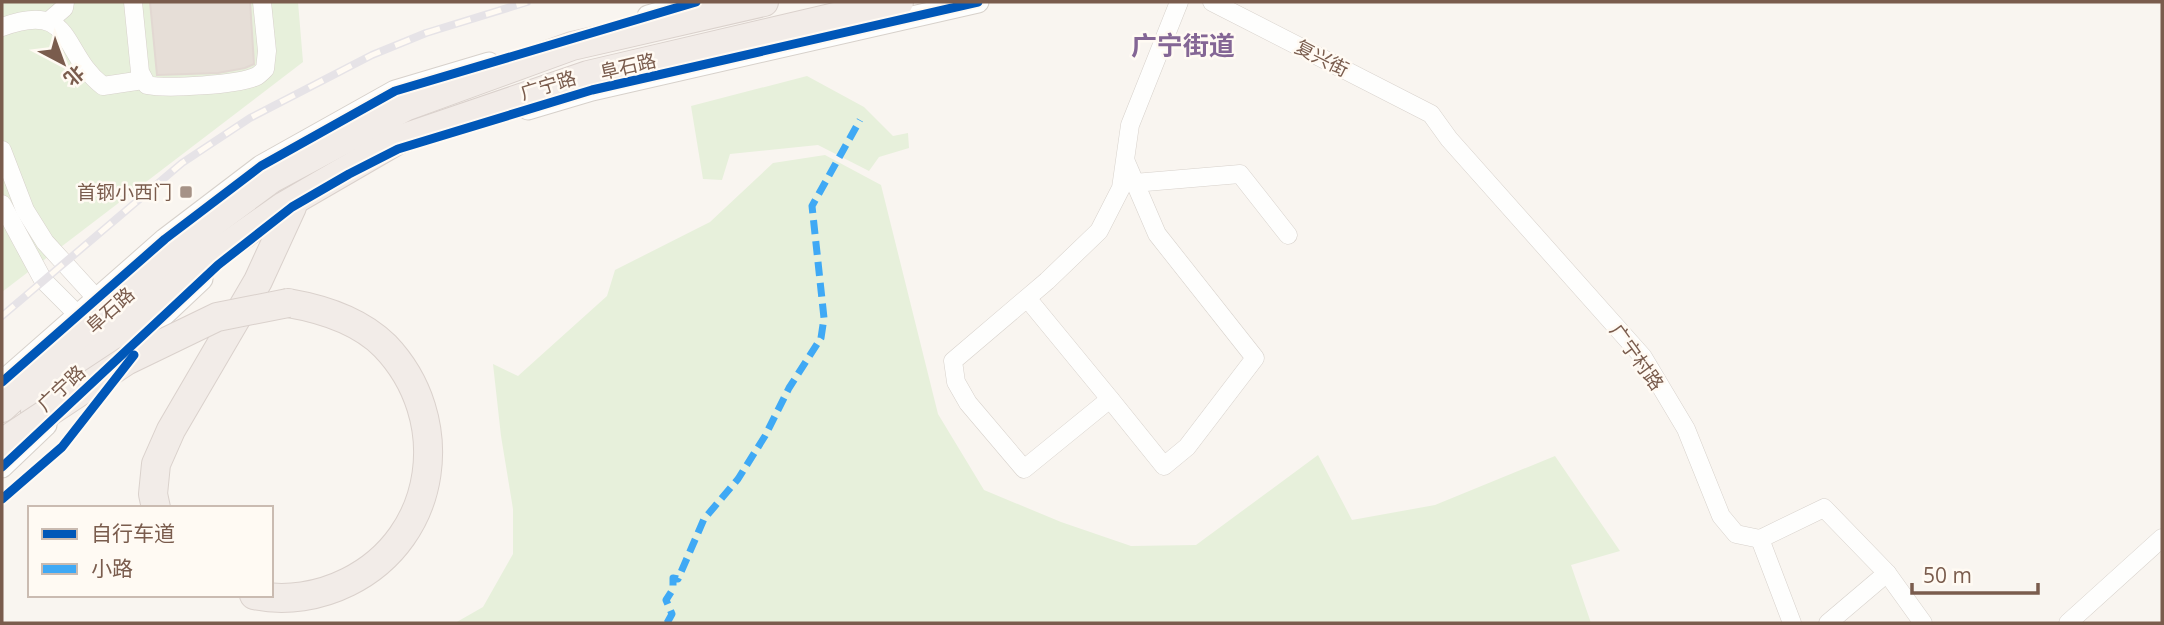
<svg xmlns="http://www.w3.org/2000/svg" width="2164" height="625" viewBox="0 0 2164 625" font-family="'Open Sans','Noto Sans SC',sans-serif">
<rect width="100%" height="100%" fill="#f9f5f0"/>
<g fill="#e7f0db">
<path d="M 2,2 L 298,2 L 303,62 L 2,292 Z"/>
<path d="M 807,76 L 864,107 L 893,136 L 908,133 L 909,148 L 879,157 L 869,171 L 818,145 L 730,154 L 722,180 L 703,179 L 691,106 Z"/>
<path d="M 825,155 L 881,185 L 938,414 L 984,490 L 1061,522 L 1131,546 L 1196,545 L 1318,455 L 1352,520 L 1435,505 L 1555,456 L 1620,551 L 1571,565 L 1591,623 L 455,623 L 483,607 L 513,554 L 513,509 L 501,436 L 493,364 L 518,376 L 607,296 L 615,270 L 710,222 L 773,163 Z"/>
</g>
<path fill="#e6ded7" stroke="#e2d8d2" stroke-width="2" d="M 150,2 L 250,2 L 254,64 L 245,68 L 218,73 L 157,75 Z"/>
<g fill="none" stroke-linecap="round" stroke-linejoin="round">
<defs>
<g id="minor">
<path d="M 133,2 L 140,72 L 147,85 C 166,89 240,85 257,76 C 260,74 263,71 265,69 L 267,51 L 262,2"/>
<path d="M 1212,2 L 1431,114 L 1449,139 L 1643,357 L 1686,429 L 1721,516 L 1736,534 L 1760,539"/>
<path d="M 49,21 L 64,8 L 65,2"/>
<path d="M 2,27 C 75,0 60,53 103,86 L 143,80"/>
<path d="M 2,150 L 25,210 L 45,242 L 97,299"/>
<path d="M 1134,183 L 1240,174 L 1288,235"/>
<path d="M 2,204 L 43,280 L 78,315"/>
<path d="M 1027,298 L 1110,399 L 1024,469 L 968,403 L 956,382 L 953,361 L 1047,281 L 1099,231 L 1121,188 L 1130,125 L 1179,2"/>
<path d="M 1110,399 L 1164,466 L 1187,447 L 1255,358 L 1157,234 L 1126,162"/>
<path d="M 1760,539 L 1824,508 L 1887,573 L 1923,623"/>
<path d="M 1760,539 L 1792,623"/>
<path d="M 1828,623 L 1887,573"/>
<path d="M 2068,623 L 2162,538"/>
</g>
<g id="tertiary">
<path d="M 648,16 L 696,2"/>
<path d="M 528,109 L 592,90 L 978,2"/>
<path d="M 118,358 L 202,279"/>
<path d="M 2,382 L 165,239 L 261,166 L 395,91 L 489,63"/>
<path d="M 2,467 L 46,425"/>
</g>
<g id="trunk">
<path d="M 2,408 L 177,249 L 271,179 L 407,106 L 572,46 L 764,2"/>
<path d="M 35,411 L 194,269 L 284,206 L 398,140 L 588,75 L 899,2"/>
<path d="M 156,508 L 153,494 L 156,464 L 171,430 L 258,281 L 292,207"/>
<path d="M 254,595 C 286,602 320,596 348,582 C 439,537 454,418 385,346 C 359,320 323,309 288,303"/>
</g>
</defs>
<use href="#minor" stroke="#d7d1cb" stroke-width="19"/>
<use href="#tertiary" stroke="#d7d1cb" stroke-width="23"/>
<use href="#trunk" stroke="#dad1cc" stroke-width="30"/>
<use href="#minor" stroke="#fefefd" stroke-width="18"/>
<use href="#tertiary" stroke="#fefefd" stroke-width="21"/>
<use href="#trunk" stroke="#f2ece8" stroke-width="28"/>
<defs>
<path id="rail" d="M 2,316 L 182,163 L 250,118 L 372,55 L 426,33 L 527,2"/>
</defs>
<use href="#rail" stroke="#e6e3e7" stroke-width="8"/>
<use href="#rail" stroke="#fffaf3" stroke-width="5" stroke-dasharray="16" stroke-linecap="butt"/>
<defs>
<path id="trunk-bridge" d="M 2,443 L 126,361 L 217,317 L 288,303"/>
</defs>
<use href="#trunk-bridge" stroke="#dad1cc" stroke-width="30" stroke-linecap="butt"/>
<use href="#trunk-bridge" stroke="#f2ece8" stroke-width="28"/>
<path stroke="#3fa9f5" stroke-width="7" stroke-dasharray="14 7" stroke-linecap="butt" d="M 667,623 L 672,614 L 666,600 L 673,589 L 673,578 L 678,579 L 704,519 L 738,479 L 765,436 L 789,388 L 821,338 L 824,318 L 812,206 L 860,120"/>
<defs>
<g id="cycleway">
<path d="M 2,382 L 165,239 L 261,166 L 395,91 L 696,2"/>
<path d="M 2,467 L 218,265 L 292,207 L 349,174 L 398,149 L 592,90 L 978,2"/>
<path d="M 2,499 L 62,447 L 134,355"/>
</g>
</defs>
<use href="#cycleway" stroke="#fffaf3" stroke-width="13"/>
<use href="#cycleway" stroke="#0057b8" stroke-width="9"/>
</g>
<rect fill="#a69286" stroke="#fffaf3" stroke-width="2.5" x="179" y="185" width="14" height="14" rx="3.5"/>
<g text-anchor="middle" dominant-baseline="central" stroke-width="5" stroke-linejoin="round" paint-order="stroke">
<g font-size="19" fill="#7a5c4d" stroke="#fffaf3">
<text transform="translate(1322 58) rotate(27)">复兴街</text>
<text transform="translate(628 66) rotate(-13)">阜石路</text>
<text transform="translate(548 85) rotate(-17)">广宁路</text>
<text transform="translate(110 310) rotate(-42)">阜石路</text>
<text transform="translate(1637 357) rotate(54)">广宁村路</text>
<text transform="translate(61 388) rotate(-43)">广宁路</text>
</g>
<g font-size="19" fill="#7a5c4d" stroke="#fffaf3" text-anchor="end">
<text x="172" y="192">首钢小西门</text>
</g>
<g font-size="26" font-weight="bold" fill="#846695" stroke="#fffaf3">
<text x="1183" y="45">广宁街道</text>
</g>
</g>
<rect width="2164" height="625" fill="none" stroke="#7a5c4d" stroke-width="7"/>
<rect x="28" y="506" width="245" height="91" fill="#fffaf3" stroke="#cabbb1" stroke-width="2"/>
<rect x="42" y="529" width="35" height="10" fill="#0057b8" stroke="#cabbb1" stroke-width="2"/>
<text x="91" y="541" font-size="21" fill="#7a5c4d">自行车道</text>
<rect x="42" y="564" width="35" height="10" fill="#3fa9f5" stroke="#cabbb1" stroke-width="2"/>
<text x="91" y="576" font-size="21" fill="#7a5c4d">小路</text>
<g transform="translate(63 63) rotate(139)" stroke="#fffaf3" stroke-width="5" paint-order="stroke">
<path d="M0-5L12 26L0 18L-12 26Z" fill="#7a5c4d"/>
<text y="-10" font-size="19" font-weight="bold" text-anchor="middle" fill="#7a5c4d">北</text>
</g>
<path d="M1912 583v10h126v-10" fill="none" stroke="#7a5c4d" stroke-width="3.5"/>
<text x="1923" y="583" font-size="21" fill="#7a5c4d" stroke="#fffaf3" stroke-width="5" paint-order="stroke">50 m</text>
</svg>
